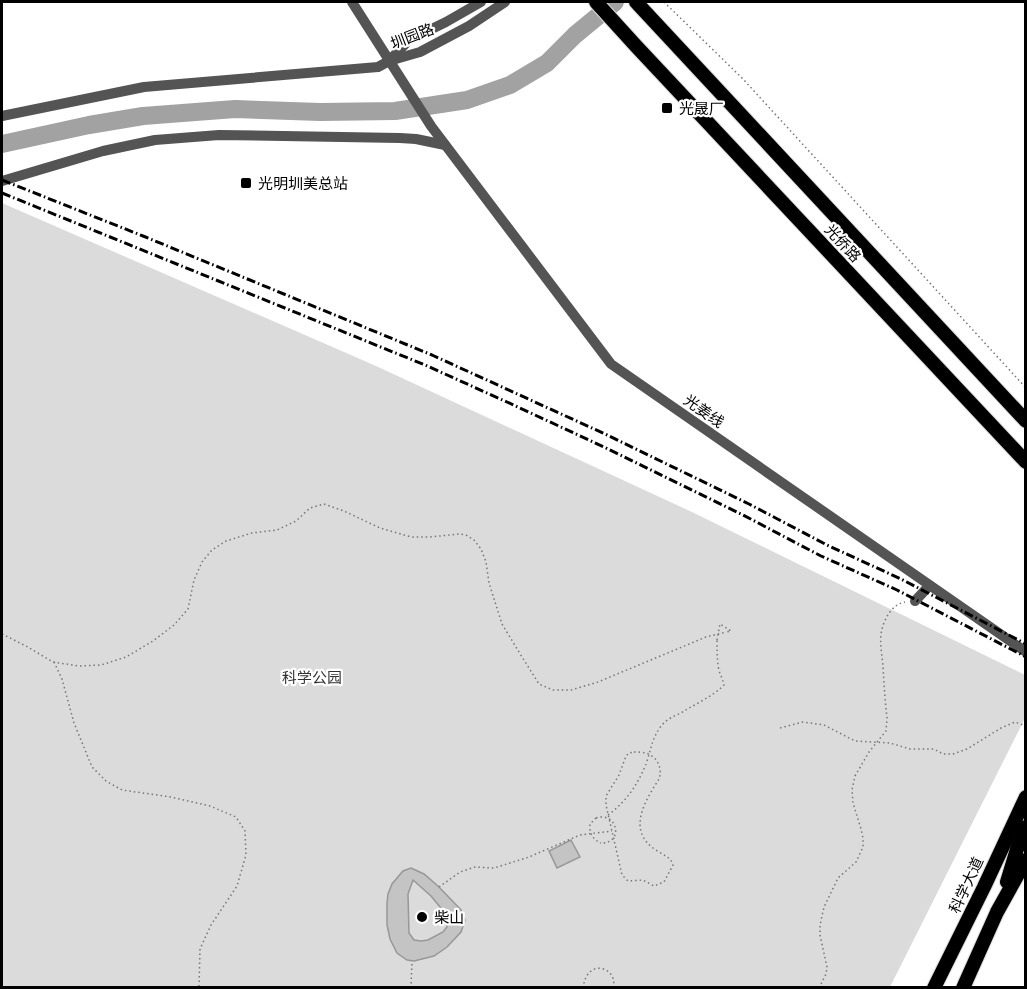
<svg xmlns="http://www.w3.org/2000/svg" width="1027" height="989" viewBox="0 0 1027 989" font-family="Mulish,'Noto Sans SC',sans-serif">
<rect width="100%" height="100%" fill="#fff"/>
<path fill="#dbdbdb" d="M 2,203 L 376,366 L 692,512 L 1025,675 L 1025,718 L 890,987 L 2,987 Z"/>
<g fill="none" stroke-linecap="round" stroke-linejoin="round">
<path stroke="#a2a2a2" stroke-width="18" d="M 2,144 L 89,125 L 143,116 L 235,109 L 320,112 L 395,111 L 467,100 L 510,85 L 547,63 L 575,35 L 615,2"/>
</g>
<g fill="#c4c4c4" stroke="#989898" stroke-width="1.5" fill-rule="evenodd">
<path d="M 571,840 L 580,857 L 557,868 L 549,851 Z"/>
<path d="M 411,868 L 424,874 L 439,887 L 461,910 L 465,920 L 461,932 L 447,947 L 434,956 L 414,961 L 407,960 L 397,953 L 390,939 L 387,925 L 387,903 L 388,894 L 392,884 L 403,871 ZM 413,880 L 431,896 L 440,907 L 447,919 L 447,927 L 443,932 L 428,940 L 421,941 L 414,940 L 409,933 L 408,894 Z"/>
</g>
<g fill="none" stroke-linecap="round" stroke-linejoin="round">
<defs>
<g id="major">
<path d="M 596,2 L 636,46 L 1026,462"/>
<path d="M 636,2 L 1026,421"/>
<path d="M 1007,882 L 1017,849 L 1026,827"/>
<path d="M 934,988 L 984,887 L 1026,797"/>
<path d="M 963,988 L 997,912 L 1026,860"/>
</g>
</defs>
<use href="#major" stroke="#dbdbdb" stroke-width="16"/>
<g stroke="#767676" stroke-width="1.5" stroke-dasharray="1.5 3" stroke-linecap="butt">
<path d="M 664,2 L 743,79 L 1026,388"/>
<path d="M 2,634 L 26,646 L 53,662 L 79,666 L 101,665 L 126,657 L 153,641 L 174,625 L 188,609 L 194,580 L 202,562 L 212,550 L 226,541 L 252,533 L 277,530 L 296,521 L 310,508 L 324,504 L 344,511 L 380,528 L 411,537 L 430,537 L 459,534 L 466,535 L 474,540 L 481,549 L 486,562 L 489,583 L 502,624 L 522,657 L 539,684 L 553,690 L 571,690 L 598,682 L 706,637 L 726,632"/>
<path d="M 54,662 L 62,679 L 74,723 L 92,767 L 106,781 L 122,790 L 171,797 L 210,806 L 236,817 L 245,831 L 246,855 L 237,886 L 211,925 L 200,949 L 199,988"/>
<path d="M 780,728 L 803,722 L 824,725 L 855,741 L 890,743 L 910,749 L 934,749 L 943,754 L 953,754 L 967,749 L 1001,728 L 1015,722 L 1026,726"/>
<path d="M 608,815 C 626,802 638,784 646,764 C 651,750 652,737 662,725 C 667,719 674,716 681,713 C 695,704 712,697 724,685 C 723,680 721,676 719,671 C 717,660 717,651 717,640"/>
<path d="M 596,818 L 590,824 C 589,833 593,840 601,843"/>
<path d="M 439,887 L 460,872 L 475,867 L 494,868 L 529,857 L 580,835 L 612,831"/>
<path d="M 411,988 L 412,961"/>
<path d="M 583,988 C 587,956 619,968 613,988"/>
<path d="M 819,988 L 826,974 L 827,967 L 820,935 L 820,925 L 824,907 L 838,878 L 856,862 L 863,847 L 863,838 L 861,829 L 853,803 L 852,790 L 855,776 L 869,752 L 886,731 L 887,718 C 885,701 884,684 883,666 C 882,654 879,641 882,629 C 885,617 893,604 905,602"/>
</g>
<g stroke="#545454" stroke-width="10">
<path d="M 352,2 L 431,126 L 611,364 L 1026,652"/>
<path d="M 389,61 L 409,40 L 446,22 L 481,2"/>
<path d="M 2,116 L 144,87 L 378,67 L 389,61 L 420,52 L 469,26 L 505,2"/>
<path d="M 2,181 L 103,151 L 155,140 L 219,135 L 400,138 L 416,139 L 445,145"/>
<path d="M 915,601 L 929,586"/>
</g>
<use href="#major" stroke="#000" stroke-width="14"/>
<g stroke="#000" stroke-width="3" stroke-dasharray="9 3 1.5 3" stroke-linecap="butt">
<path d="M 2,180 L 143,236 L 432,355 L 605,434 L 749,504 L 827,545 L 901,579 L 1026,644"/>
<path d="M 2,193 L 425,365 L 507,402 L 604,447 L 743,515 L 821,556 L 897,590 L 1026,657"/>
</g>
<g stroke="#767676" stroke-width="1.5" stroke-dasharray="1.5 3" stroke-linecap="butt">
<path d="M 717,640 L 720,624 L 731,631 L 726,632"/>
<path d="M 634,752 C 638,752 642,752 645,753 C 657,755 663,769 659,779 C 645,801 626,831 656,850 C 663,855 671,857 673,865 L 664,882 L 654,886 L 643,880 L 628,881 L 622,875 L 606,805 L 606,796 L 619,775 L 626,756 L 629,753 Z"/>
<path d="M 596,818 C 618,811 624,844 601,843"/>
</g>
</g>
<g fill="#000" stroke="#fff" stroke-width="2">
<rect x="661" y="102" width="12" height="12" rx="3"/>
<rect x="240" y="177" width="12" height="12" rx="3"/>
<circle cx="422" cy="917" r="6"/>
</g>
<g text-anchor="middle" dominant-baseline="central" stroke-width="4.5" stroke-linejoin="round" paint-order="stroke">
<g font-size="15" fill="#000" stroke="#fff">
<text transform="translate(412 36) rotate(-21)">圳园路</text>
<text transform="translate(843 243) rotate(47)">光侨路</text>
<text transform="translate(704 411) rotate(35)">光姜线</text>
<text transform="translate(966 885) rotate(-65)">科学大道</text>
</g>
<g font-size="15" fill="#000" stroke="#fff" text-anchor="start">
<text x="679" y="108">光晟厂</text>
<text x="258" y="183">光明圳美总站</text>
<text x="434" y="917">柴山</text>
</g>
<g font-size="15" fill="#323232" stroke="#fff">
<text x="312" y="677">科学公园</text>
</g>
</g>
<rect width="1027" height="989" fill="none" stroke="#000000" stroke-width="6"/>
</svg>
